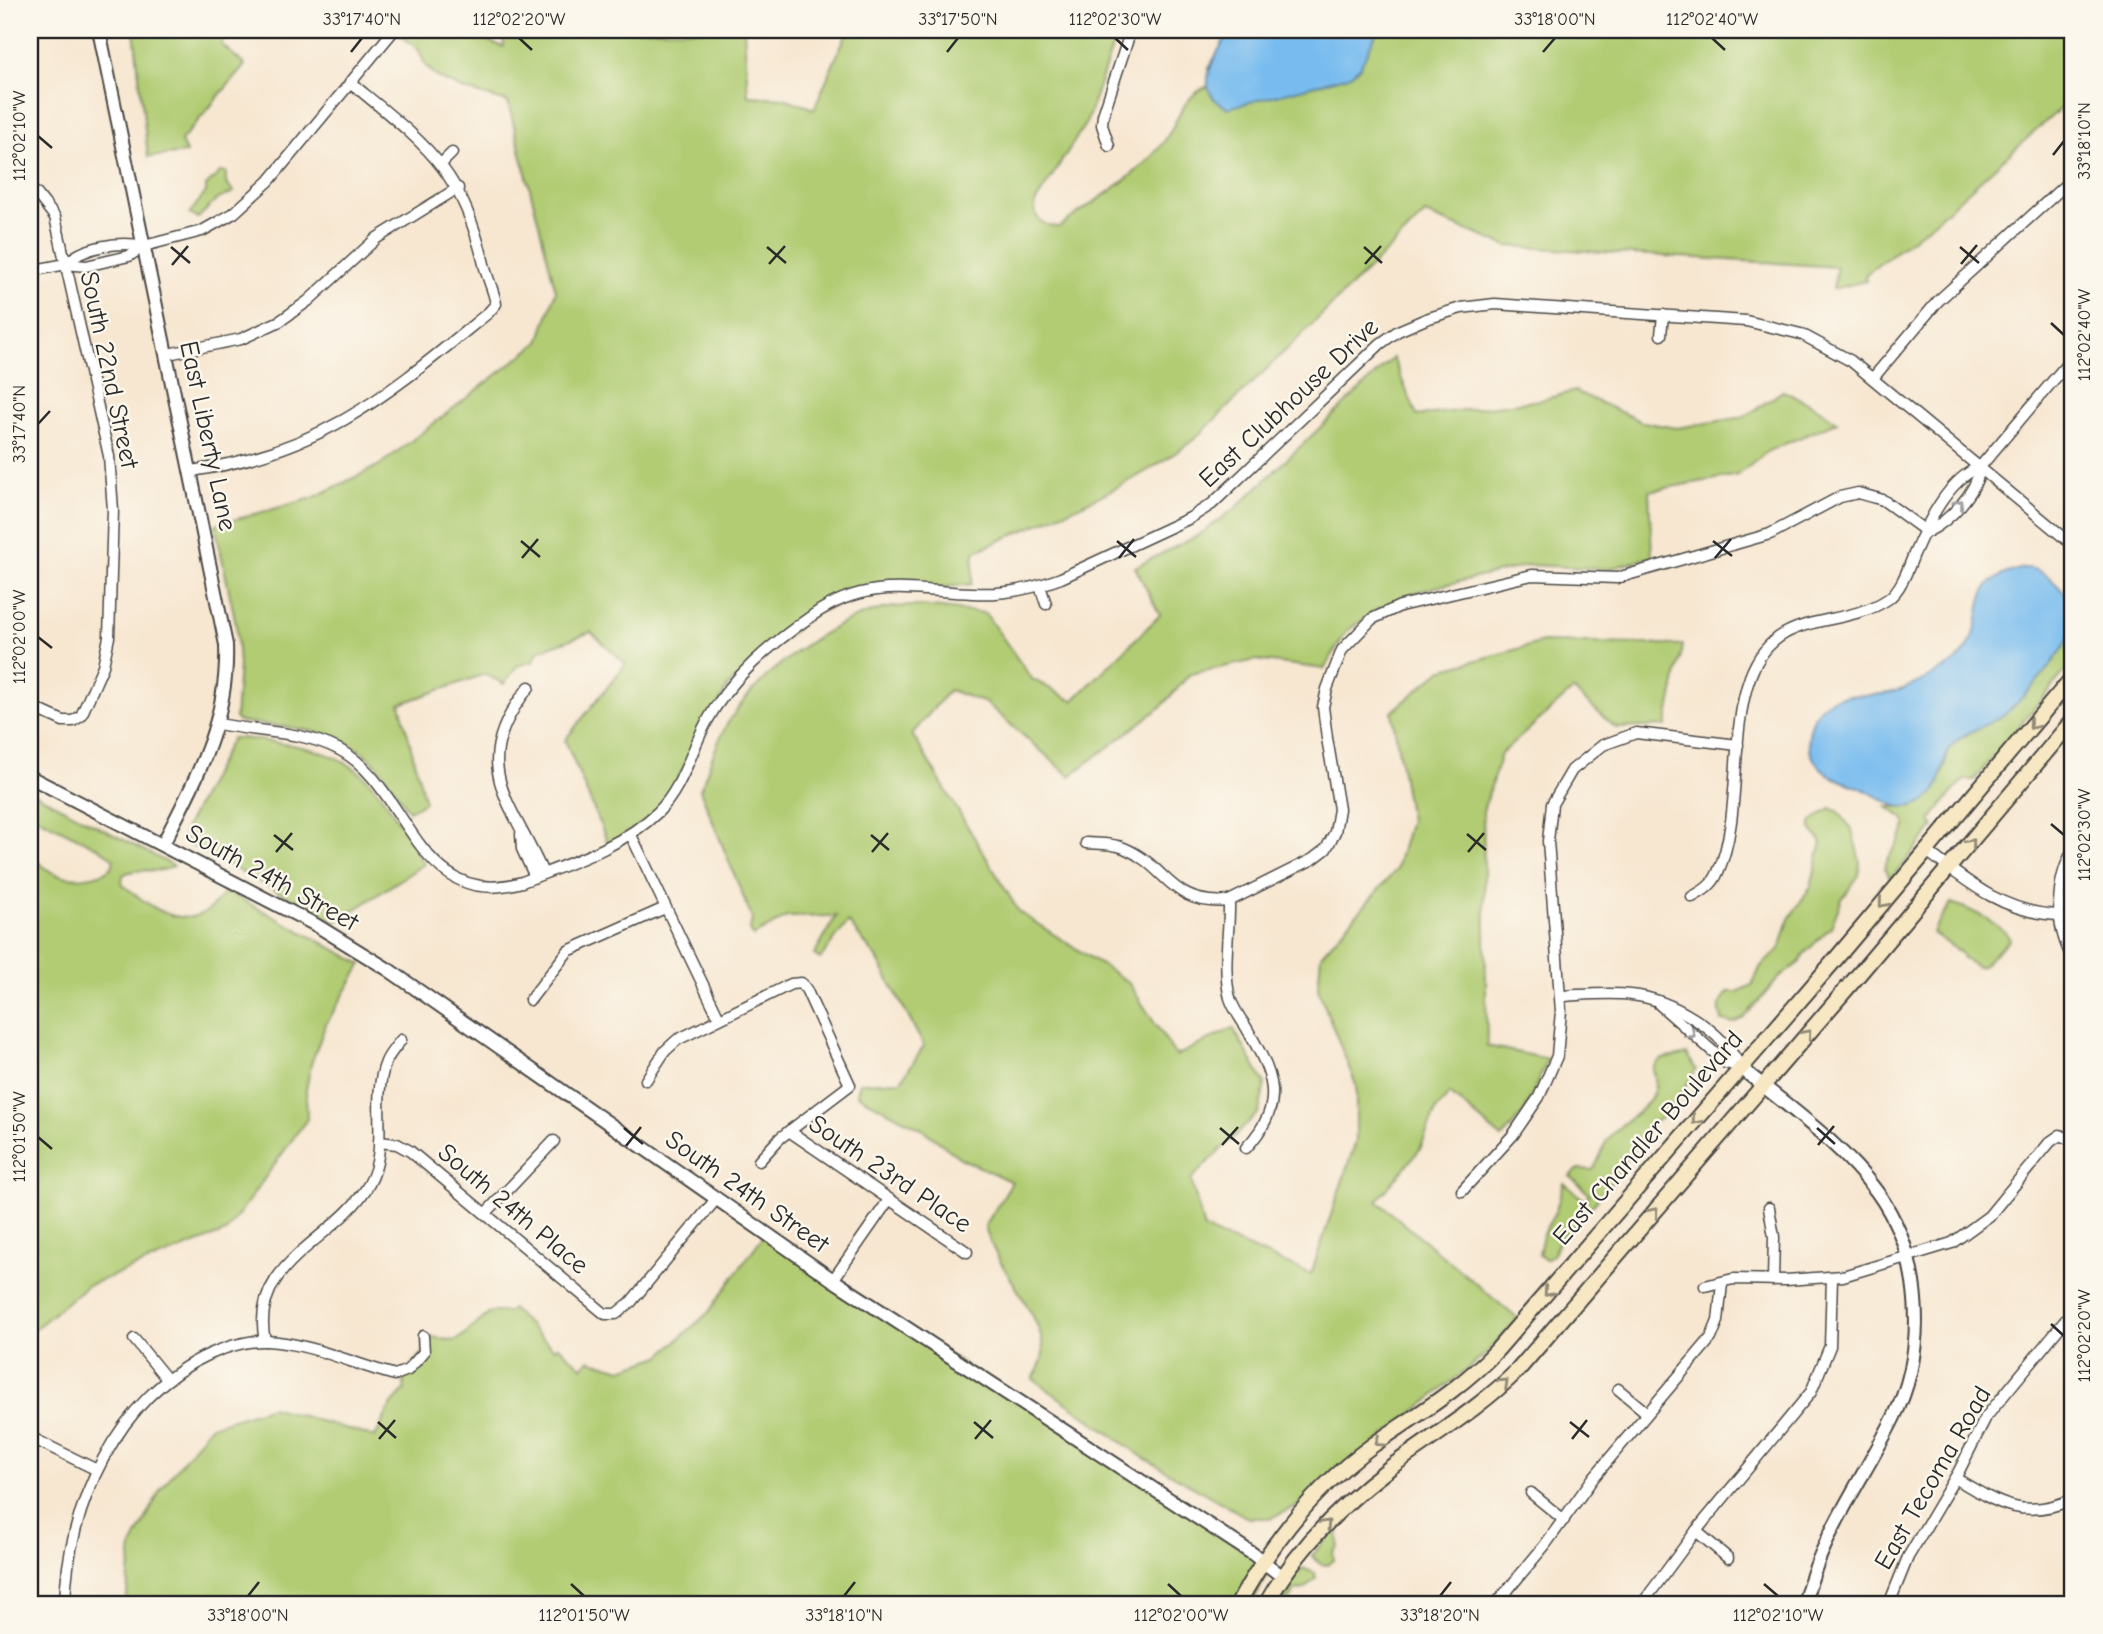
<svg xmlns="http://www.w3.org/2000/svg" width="2103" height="1634" viewBox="0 0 2103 1634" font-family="'Comic Neue',sans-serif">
<rect width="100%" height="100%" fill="#fbf7ec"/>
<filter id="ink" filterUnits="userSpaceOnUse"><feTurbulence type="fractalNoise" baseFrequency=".0143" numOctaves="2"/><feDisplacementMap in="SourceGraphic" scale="14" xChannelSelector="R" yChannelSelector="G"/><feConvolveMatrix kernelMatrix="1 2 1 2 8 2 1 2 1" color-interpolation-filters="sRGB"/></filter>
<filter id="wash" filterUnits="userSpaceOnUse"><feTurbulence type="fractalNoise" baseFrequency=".00686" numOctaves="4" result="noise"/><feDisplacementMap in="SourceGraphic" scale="28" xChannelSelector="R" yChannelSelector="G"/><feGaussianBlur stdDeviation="1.57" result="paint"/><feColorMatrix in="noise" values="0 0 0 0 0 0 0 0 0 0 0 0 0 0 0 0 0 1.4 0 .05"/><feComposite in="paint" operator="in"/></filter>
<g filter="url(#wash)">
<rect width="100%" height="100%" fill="#f7e7d1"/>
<g fill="#b1cc73" stroke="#6e7c4f" stroke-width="2">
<path d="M 134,30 L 217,30 L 226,37 L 221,44 L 245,65 L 181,141 L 186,153 L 148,157 Z"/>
<path d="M 394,30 L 455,30 L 504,47 L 503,30 L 744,30 L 748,96 L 784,98 L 814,109 L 848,30 L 1118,30 L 1087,121 L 1035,203 C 1033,219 1043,226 1059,227 C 1093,201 1140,176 1165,140 C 1180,118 1182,97 1208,86 L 1209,68 L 1230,30 L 2073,30 L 2073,97 L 1933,223 L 1865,275 L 1866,281 L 1833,289 L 1837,267 L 1507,246 L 1425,214 L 1197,437 C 1132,488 1050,518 974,552 L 972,584 L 930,589 L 886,587 L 814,614 L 728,686 L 661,809 L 609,846 L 565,740 L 626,664 L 591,632 L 538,651 L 534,661 L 517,666 L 504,684 L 485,674 L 400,704 L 425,802 L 409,811 C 400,798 391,783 381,770 C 347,727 289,728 239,722 L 235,718 L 239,665 L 236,624 L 215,525 L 313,498 L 380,465 L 539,342 L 556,291 L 508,102 L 462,89 L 437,77 L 425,65 L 419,50 Z"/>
<path d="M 220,172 L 226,172 L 226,183 L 234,192 L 216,200 L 198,218 L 189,214 L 206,192 L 206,186 Z"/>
<path d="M 1393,358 L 1417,416 L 1541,400 L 1575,391 L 1642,422 L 1677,428 L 1744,417 L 1783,391 L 1811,404 L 1837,422 L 1768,451 L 1738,475 L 1649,491 L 1652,557 L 1608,569 L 1530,565 L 1419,591 L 1376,610 L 1347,631 L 1324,669 L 1256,660 L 1190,674 L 1161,707 L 1070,776 L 986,703 L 949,690 L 912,734 L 1019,912 L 1128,982 L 1176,1056 L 1233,1028 L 1265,1084 L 1259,1112 L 1191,1179 L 1204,1229 L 1311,1274 L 1356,1141 L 1356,1085 L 1318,989 L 1321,955 L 1396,870 L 1410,820 L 1392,712 L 1441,670 L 1543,642 L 1683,645 L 1666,726 L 1616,728 L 1573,690 L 1501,754 L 1483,811 L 1487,1046 L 1548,1059 L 1524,1112 L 1502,1138 L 1450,1094 L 1436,1110 L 1420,1149 L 1377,1201 L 1518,1319 L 1487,1353 L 1298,1506 L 1271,1518 L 1248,1518 L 1144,1458 L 1033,1379 C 1037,1372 1043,1362 1043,1354 C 1046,1316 993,1265 985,1226 L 1012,1182 L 960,1158 L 922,1129 L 857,1095 L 859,1083 L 901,1081 L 924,1046 L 877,958 L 848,922 L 820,959 L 814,955 L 836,916 L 787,917 L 753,936 L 750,930 L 752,918 L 700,790 C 709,768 716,741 729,721 C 761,672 826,622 883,609 C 914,601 953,611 985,613 L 1032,679 L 1073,701 L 1160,615 L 1135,567 L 1197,536 L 1237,507 Z"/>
<path d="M 2073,627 L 2073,662 L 1974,780 L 1964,780 C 1951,794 1941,805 1931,820 L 1934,827 L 1891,879 L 1884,869 C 1888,853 1902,842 1906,826 L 1903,818 L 1887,807 L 1899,807 L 1943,773 L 1949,749 L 1955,742 L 2015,705 L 2060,650 Z"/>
<path d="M 232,738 C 249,737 268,742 285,744 C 372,756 381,796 424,864 L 336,922 L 188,844 L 184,835 L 187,825 Z"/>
<path d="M 30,791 L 174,866 C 156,876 139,865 123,875 L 122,884 C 144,902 177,930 207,911 C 214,907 220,897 226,891 L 362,964 L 325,1026 L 311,1064 L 306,1090 L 307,1119 L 226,1232 L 86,1286 L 30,1333 L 30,855 C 37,860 44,868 52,872 C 69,881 98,879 112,867 L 114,859 L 95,846 L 36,817 L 30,818 Z"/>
<path d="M 1831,808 L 1839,812 L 1852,830 L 1860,862 L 1859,875 L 1842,899 L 1831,927 L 1805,953 L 1800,962 L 1779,978 L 1743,1019 L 1733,1023 L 1722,1021 L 1719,1006 L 1728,992 L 1737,992 L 1752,985 L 1761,966 L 1780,949 L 1789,919 L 1811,886 L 1822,842 L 1811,829 L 1811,822 Z"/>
<path d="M 1951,903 C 1968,908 2002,924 2010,939 L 1982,966 L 1977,967 L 1963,958 L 1961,953 L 1933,933 C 1936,922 1946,914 1951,903 Z"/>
<path d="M 1687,1054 L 1696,1069 C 1695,1072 1673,1107 1671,1110 C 1664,1119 1651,1121 1645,1130 C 1624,1165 1594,1210 1564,1234 C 1555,1242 1557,1255 1546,1260 L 1539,1255 L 1543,1234 L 1556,1210 L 1564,1183 L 1585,1201 L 1589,1194 L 1570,1176 L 1579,1169 L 1593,1170 C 1600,1160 1601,1149 1608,1139 C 1624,1116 1666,1105 1653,1069 C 1661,1054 1672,1059 1687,1054 Z"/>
<path d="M 765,1233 L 1271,1568 L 1251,1604 L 126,1604 L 132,1546 L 161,1489 L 210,1426 L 271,1407 L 375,1437 L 391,1405 L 405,1390 C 400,1374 414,1363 424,1352 L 423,1336 L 456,1341 L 491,1312 L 509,1312 L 512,1309 L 554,1349 L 558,1346 L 582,1367 L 589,1360 L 622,1369 L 660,1356 L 708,1313 Z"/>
<path d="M 1338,1526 L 1339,1545 L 1333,1553 L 1334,1560 L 1328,1565 L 1320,1564 L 1312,1555 Z"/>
<path d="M 1302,1568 L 1315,1573 L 1316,1578 L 1304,1589 L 1295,1590 L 1291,1598 L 1277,1604 Z"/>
</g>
<g fill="#78bcef" stroke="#52748d" stroke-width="2">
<path d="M 1230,30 L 1378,30 L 1360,67 L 1349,76 L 1228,108 C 1189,91 1216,56 1230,30 Z"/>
<path d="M 2024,568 C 2040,568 2050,577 2060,588 C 2070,598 2076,612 2073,626 C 2070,648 2026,694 2010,710 C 1994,725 1971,727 1955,742 C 1935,762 1951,793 1916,805 C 1896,812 1883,799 1867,791 C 1850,782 1835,782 1821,768 C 1811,758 1807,747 1809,735 C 1817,688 1847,698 1882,694 C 1901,692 1920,682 1936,673 C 1949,666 1961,659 1968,647 C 1990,610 1964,582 2024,568 Z"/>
</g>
</g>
<g filter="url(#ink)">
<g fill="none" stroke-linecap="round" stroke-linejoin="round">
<defs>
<g id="minor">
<path d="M 1109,146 L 1102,125 L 1103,115 L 1131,30"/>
<path d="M 442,163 L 452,153"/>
<path d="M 66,264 C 83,246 120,241 144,246"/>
<path d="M 30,271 L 66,264 L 86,266 L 129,256 L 144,246 L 202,231 L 234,213 L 269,181 L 394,30"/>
<path d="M 1661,335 L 1663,315"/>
<path d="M 168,354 L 241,339 L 280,321 L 308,301 L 377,238 L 458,188"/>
<path d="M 1873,378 L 1938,301 L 2073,178"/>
<path d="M 192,471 C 326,450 387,395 488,313 L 496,304 C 494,291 488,280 485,268 C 461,167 427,146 350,82"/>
<path d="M 1927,532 C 1949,521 1977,493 1980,467"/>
<path d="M 1040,586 L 1046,604"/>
<path d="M 529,687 C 466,765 510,799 543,873"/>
<path d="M 30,706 L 63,721 L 73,721 L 81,716 L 103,666 L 109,637 L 113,510 L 109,456 L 55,217 L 36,193"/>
<path d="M 219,724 C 257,732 303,731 338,749 C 410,785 415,913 522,882 C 568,864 622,847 658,812 C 683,787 690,753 706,723 C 730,678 771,644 813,615 C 868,577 912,591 972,593 C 1003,595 1032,589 1061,578 L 1190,518 L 1212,504 L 1380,344 L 1398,331 L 1426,319 L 1461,308 L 1495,304 L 1746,321 L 1801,334 L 1851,361 L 2073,545"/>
<path d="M 521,834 L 522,849 L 535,877"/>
<path d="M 631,835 L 719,1018"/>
<path d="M 1086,843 C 1098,844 1112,843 1124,848 C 1169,867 1169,906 1229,901 C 1230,932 1222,968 1230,998 C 1233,1008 1240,1018 1246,1027 C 1273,1074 1288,1103 1246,1148"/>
<path d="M 2073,850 C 2055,883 2054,925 2073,959"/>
<path d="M 1927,851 C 1968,883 2006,914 2060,915"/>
<path d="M 1692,897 C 1703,891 1713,885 1718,872 C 1742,819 1729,735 1750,677 C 1776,606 1841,631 1888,599 C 1901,590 1908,569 1914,554 C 1927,524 1948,479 1980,467 L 2073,357"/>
<path d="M 1229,901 L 1313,859 L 1326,849 L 1335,832 L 1339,809 L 1327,738 L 1323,707 L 1327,689 L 1342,650 L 1372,619 L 1400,606 L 1532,575 L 1617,578 L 1770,534 L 1840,497 L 1858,493 L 1883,500 L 1927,532"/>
<path d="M 1560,996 C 1584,995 1608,992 1631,995 C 1671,999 1724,1031 1740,1067"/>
<path d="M 530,1000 L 568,951 L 665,908"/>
<path d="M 1659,1004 L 1726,1063 L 1740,1067"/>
<path d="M 646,1080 L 665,1051 L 677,1040 L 791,984 L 801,983 L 806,989 L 850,1085 L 780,1138 L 759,1161"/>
<path d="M 789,1131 L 967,1252"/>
<path d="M 379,1142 L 397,1144 L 410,1151 L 605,1314 L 616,1314 L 631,1302 L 717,1198"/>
<path d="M 1462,1191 L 1513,1135 L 1539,1097 L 1557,1056 L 1561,1011 L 1548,841 L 1552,804 L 1572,770 L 1603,745 L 1636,733 L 1738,745"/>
<path d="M 1769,1208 L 1774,1237 L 1773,1280"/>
<path d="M 486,1213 L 554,1141"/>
<path d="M 833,1280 L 888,1201"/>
<path d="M 1705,1286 L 1733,1279 L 1786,1280 L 1843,1276 L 1952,1243 L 1989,1216 L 2050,1142 L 2060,1135 L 2073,1141"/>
<path d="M 134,1339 L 166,1378"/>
<path d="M 265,1341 C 248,1261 337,1241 369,1184 C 390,1147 370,1100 386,1062 C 389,1054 396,1047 401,1040"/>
<path d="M 1618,1389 L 1647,1413"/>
<path d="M 30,1437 L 97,1470"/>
<path d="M 1955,1478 C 1997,1503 2023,1521 2073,1499"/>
<path d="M 1531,1493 L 1564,1520"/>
<path d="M 1696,1531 L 1728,1558"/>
<path d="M 1446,1600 L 1456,1604"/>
<path d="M 65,1604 C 67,1507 117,1396 210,1354 C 226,1347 248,1340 266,1341 C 311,1343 352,1364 395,1375 L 408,1370 L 424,1352 L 423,1336"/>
<path d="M 1496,1604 L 1545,1545 L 1594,1477 L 1711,1338 L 1718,1321 L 1722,1283"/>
<path d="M 1642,1604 L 1696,1531 L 1811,1392 L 1830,1346 L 1832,1278"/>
<path d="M 1889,1604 L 1908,1557 L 1959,1471 L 1986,1417 L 2073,1311"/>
</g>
<g id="tertiary">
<path d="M 99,30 L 226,645 C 229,720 196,779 163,844"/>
<path d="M 30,777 L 316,925 L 389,970 L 833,1280 L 1253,1554 L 1283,1577"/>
<path d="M 1740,1067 C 1787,1106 1841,1143 1877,1192 C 1923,1256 1928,1350 1893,1419 C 1862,1481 1821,1535 1804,1604"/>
</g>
<g id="secondary">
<path d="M 1238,1604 C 1271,1543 1316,1486 1373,1445 C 1416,1415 1461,1389 1497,1350 L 1834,961 L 2073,677"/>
<path d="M 1266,1604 C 1296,1550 1342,1504 1391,1467 C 1434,1435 1479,1409 1518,1370 L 1855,979 L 2073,720"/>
</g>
</defs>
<use href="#minor" stroke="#4a4744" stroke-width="13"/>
<use href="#tertiary" stroke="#4a4744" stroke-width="16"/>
<use href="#secondary" stroke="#4a4744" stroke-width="18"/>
<use href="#minor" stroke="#fff" stroke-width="10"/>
<use href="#tertiary" stroke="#fff" stroke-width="12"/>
<use href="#secondary" stroke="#f7e8c3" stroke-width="14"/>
</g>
<defs><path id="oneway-chevron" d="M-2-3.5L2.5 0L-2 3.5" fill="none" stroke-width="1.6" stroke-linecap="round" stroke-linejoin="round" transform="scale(1.75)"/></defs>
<g stroke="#a0a0a0">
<use href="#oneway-chevron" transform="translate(1959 504) rotate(-51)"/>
<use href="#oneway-chevron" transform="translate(1691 1034) rotate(40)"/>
</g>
<g stroke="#918a77">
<use href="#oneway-chevron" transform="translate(2033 725) rotate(130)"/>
<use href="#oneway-chevron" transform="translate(1971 843) rotate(-50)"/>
<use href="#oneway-chevron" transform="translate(1883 903) rotate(130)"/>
<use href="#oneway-chevron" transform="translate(1807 1034) rotate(-49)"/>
<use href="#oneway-chevron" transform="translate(1696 1120) rotate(130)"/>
<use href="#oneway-chevron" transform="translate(1654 1212) rotate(-49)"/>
<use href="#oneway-chevron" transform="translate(1548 1292) rotate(131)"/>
<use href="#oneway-chevron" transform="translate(1504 1383) rotate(-43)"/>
<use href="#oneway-chevron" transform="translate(1379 1442) rotate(146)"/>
<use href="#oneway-chevron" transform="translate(1326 1524) rotate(-47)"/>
</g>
</g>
<path fill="none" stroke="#2b2b2b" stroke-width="2.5" d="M 519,38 L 532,50M 1115,38 L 1128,50M 1712,38 L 1725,50M 351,52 L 362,38M 947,52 L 958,38M 1543,52 L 1555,38M 38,136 L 52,148M 2053,155 L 2064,141M 171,247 L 190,263M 767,247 L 786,263M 1364,247 L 1382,263M 1960,247 L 1979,263M 769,264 L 785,246M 1365,264 L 1381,246M 1961,264 L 1977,245M 172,265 L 188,246M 2051,323 L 2064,335M 38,424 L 50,411M 521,541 L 540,557M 1117,541 L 1136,557M 1713,541 L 1732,556M 522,558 L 538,539M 1119,558 L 1134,539M 1715,558 L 1731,539M 38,637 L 52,648M 2051,824 L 2064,835M 1467,834 L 1486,850M 274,835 L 293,850M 871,835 L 889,850M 276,852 L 292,833M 872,852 L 888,833M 1468,852 L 1484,833M 624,1128 L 643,1144M 1220,1128 L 1239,1144M 1817,1128 L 1835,1144M 38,1137 L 52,1149M 1222,1145 L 1238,1127M 1818,1145 L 1834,1126M 626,1146 L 641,1127M 2051,1324 L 2064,1336M 378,1422 L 396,1438M 974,1422 L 993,1438M 1570,1422 L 1589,1437M 379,1439 L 395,1420M 975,1439 L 991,1420M 1572,1439 L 1587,1420M 571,1584 L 584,1596M 1168,1584 L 1181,1596M 1764,1584 L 1778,1596M 248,1596 L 259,1582M 844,1596 L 855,1582M 1440,1596 L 1451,1582"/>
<g text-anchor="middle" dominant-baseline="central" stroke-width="5" stroke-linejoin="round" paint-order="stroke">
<g font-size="26" fill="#2b2b2b" stroke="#fbf7ec">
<text transform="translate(109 370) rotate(78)">South 22nd Street</text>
<text transform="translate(1289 403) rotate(-43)">East Clubhouse Drive</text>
<text transform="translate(208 436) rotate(78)">East Liberty Lane</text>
<text transform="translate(272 878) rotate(29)">South 24th Street</text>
<text transform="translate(1648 1138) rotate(-49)">East Chandler Boulevard</text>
<text transform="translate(890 1174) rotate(34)">South 23rd Place</text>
<text transform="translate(747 1192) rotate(35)">South 24th Street</text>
<text transform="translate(513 1209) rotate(40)">South 24th Place</text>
<text transform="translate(1933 1478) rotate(-60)">East Tecoma Road</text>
</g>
</g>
<rect width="2103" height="1634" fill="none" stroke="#fbf7ec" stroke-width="77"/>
<rect x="38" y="38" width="2026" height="1558" fill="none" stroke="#2b2b2b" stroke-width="2.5"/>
<g font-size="18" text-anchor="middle" fill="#2b2b2b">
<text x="362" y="25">33°17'40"N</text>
<text x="519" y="25">112°02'20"W</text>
<text x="958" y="25">33°17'50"N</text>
<text x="1115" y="25">112°02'30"W</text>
<text x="1555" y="25">33°18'00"N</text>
<text x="1712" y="25">112°02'40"W</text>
<text transform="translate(19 136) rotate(-90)" y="6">112°02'10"W</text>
<text transform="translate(2084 141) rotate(-90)" y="6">33°18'10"N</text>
<text transform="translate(2084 335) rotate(-90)" y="6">112°02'40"W</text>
<text transform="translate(19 424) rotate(-90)" y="6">33°17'40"N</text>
<text transform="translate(19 637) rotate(-90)" y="6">112°02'00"W</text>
<text transform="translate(2084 835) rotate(-90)" y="6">112°02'30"W</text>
<text transform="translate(19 1137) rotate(-90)" y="6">112°01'50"W</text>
<text transform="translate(2084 1336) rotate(-90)" y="6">112°02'20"W</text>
<text x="248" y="1621">33°18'00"N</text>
<text x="584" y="1621">112°01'50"W</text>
<text x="844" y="1621">33°18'10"N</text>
<text x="1181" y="1621">112°02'00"W</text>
<text x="1440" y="1621">33°18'20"N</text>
<text x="1778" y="1621">112°02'10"W</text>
</g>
</svg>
